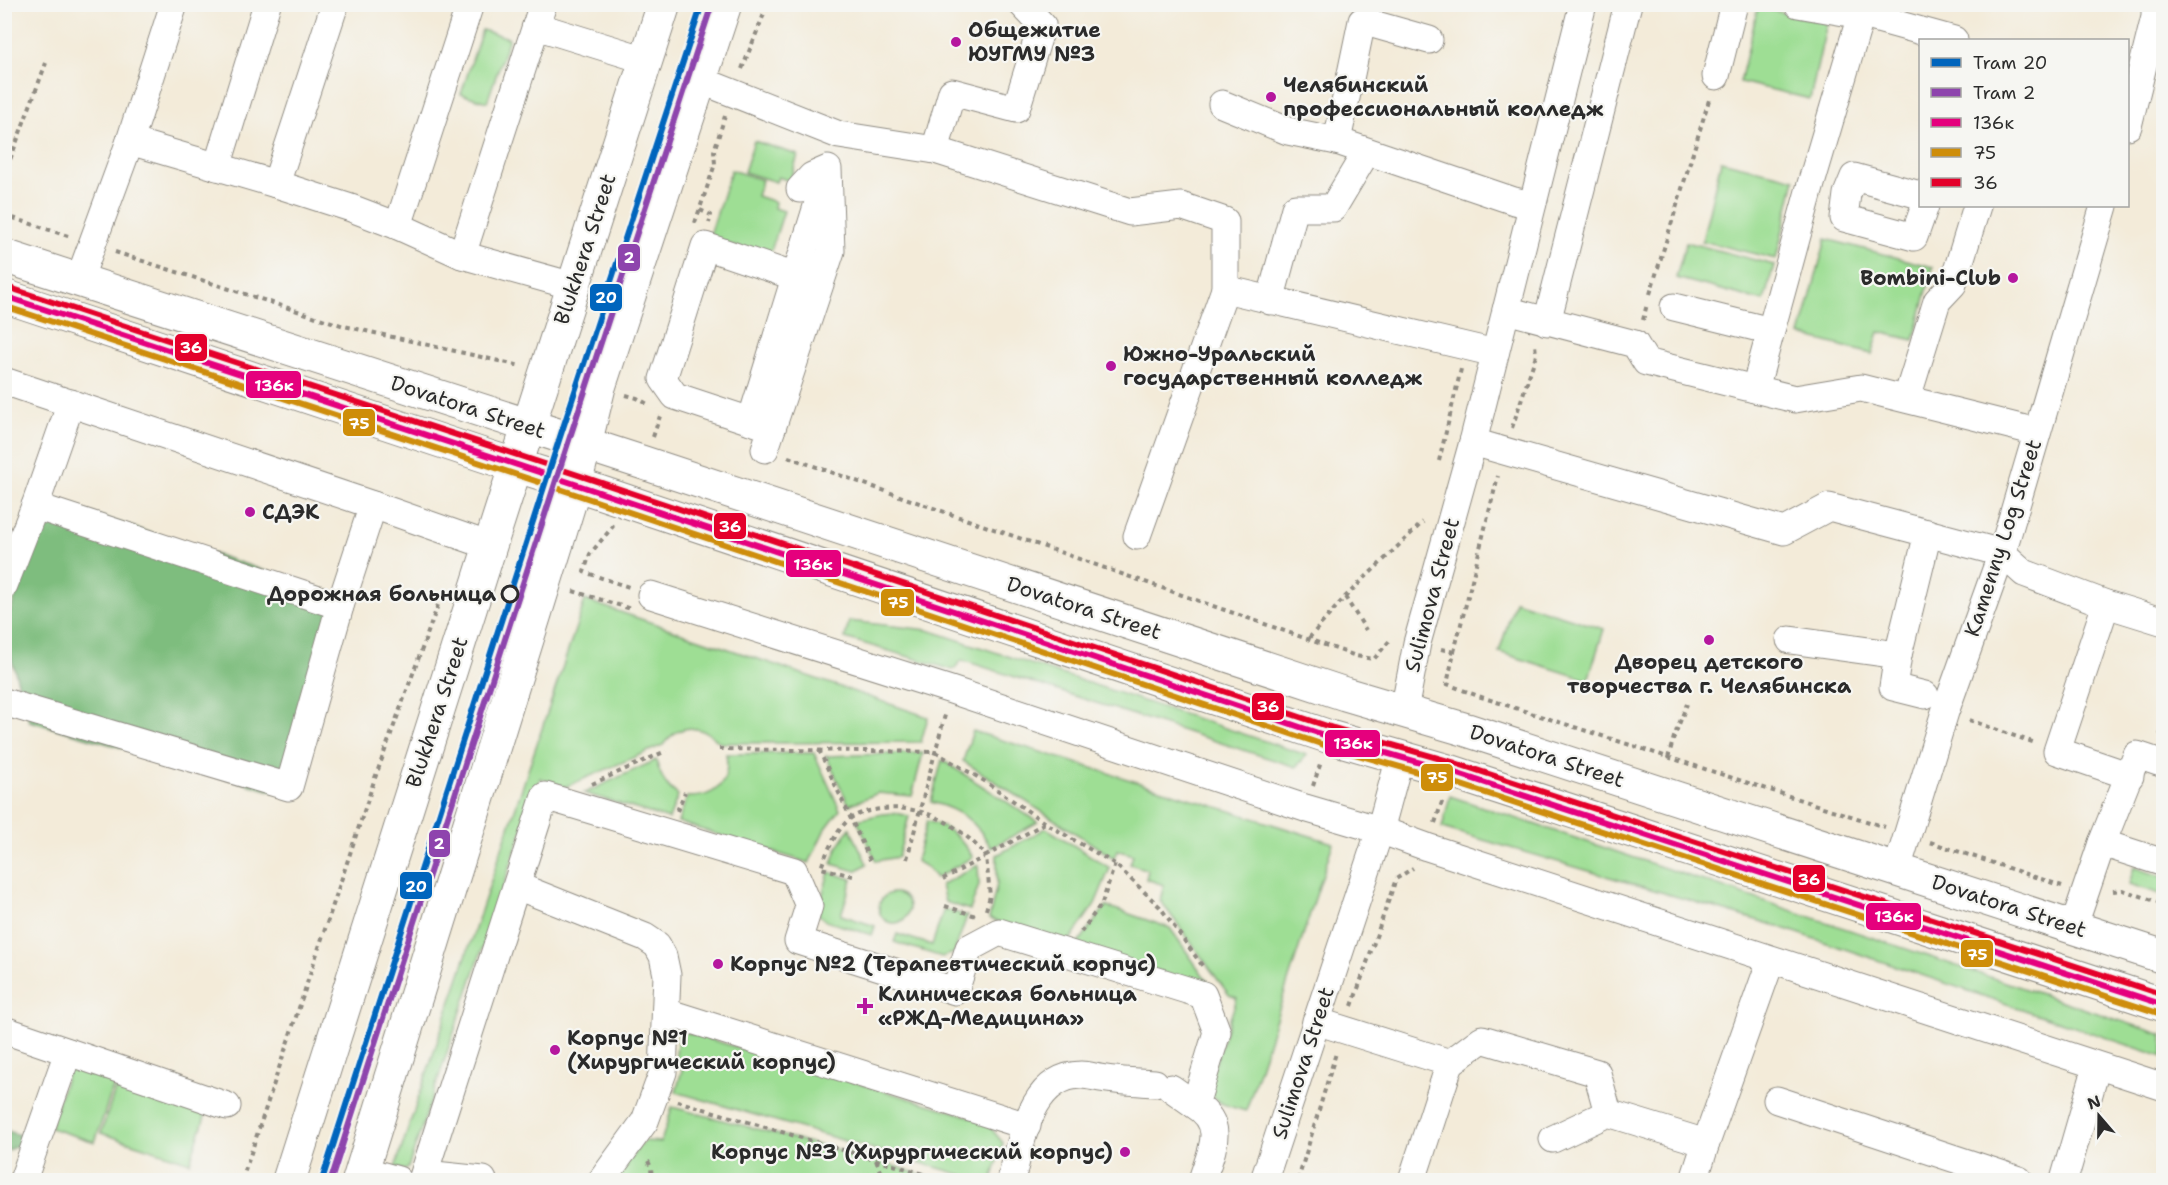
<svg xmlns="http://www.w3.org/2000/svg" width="2168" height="1185" viewBox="0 0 2168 1185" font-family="'Shantell Sans',sans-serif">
<rect width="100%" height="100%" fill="#f6f6f2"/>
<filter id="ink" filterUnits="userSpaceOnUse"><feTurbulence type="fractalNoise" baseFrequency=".0167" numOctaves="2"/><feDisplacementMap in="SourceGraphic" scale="12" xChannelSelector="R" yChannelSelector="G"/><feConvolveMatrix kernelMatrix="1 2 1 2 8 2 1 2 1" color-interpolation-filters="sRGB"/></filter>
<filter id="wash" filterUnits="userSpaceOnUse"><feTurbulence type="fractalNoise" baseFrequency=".008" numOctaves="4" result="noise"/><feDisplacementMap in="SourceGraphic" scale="24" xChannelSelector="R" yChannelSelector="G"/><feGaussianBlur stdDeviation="1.35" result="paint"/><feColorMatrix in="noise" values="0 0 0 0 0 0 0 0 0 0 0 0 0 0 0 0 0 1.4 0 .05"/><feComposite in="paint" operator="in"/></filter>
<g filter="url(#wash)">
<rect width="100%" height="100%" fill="#f3ebd9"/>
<g fill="#9ede94" stroke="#648460" stroke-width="1.5">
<path d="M 1758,7 L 1827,23 L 1810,99 L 1740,82 Z"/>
<path d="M 482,30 L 509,38 L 487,102 L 461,94 Z"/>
<path d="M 754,141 L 798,155 L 790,181 L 778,177 L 776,182 L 744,172 Z"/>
<path d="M 1721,161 L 1795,179 L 1776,259 L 1702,241 Z"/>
<path d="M 731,170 L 762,180 L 757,196 L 775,202 L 774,208 L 784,211 L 769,257 L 709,238 Z"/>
<path d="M 1826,239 L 1933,267 L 1914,340 L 1879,332 L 1872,354 L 1800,335 Z"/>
<path d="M 1686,242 L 1774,265 L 1764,301 L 1676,278 Z"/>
<path d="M 585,600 L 928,717 L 921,742 L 720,743 C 701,724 680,722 663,745 L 565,787 L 540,778 L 408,1168 L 405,1170 L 395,1168 Z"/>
<path d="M 1515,601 L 1604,629 L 1588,680 L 1499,652 Z"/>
<path d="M 849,621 L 928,630 L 1307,755 L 1296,767 L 962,660 L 953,670 L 845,638 Z"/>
<path d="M 973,731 L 1333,843 L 1246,1111 C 1228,1105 1212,1106 1208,1085 L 1237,998 L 1229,995 L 1160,900 L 1164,885 L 1146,879 L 1148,870 L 1130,864 L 1133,855 L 1117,850 L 1114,858 L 963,761 Z"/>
<path d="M 814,753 L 840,810 L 824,831 L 809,863 L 678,822 L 687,797 C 715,798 731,783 726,754 Z"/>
<path d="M 923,753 L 912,796 L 878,793 L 849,805 L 826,756 Z"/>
<path d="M 656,760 C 660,775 665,786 678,795 L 669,819 L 584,793 Z"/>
<path d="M 942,760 L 1038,822 L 991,848 C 977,821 960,810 931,802 Z"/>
<path d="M 1450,796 L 2163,1035 L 2163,1057 L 1780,927 L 1442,828 Z"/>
<path d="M 895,813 L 909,816 L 898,857 L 876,861 L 857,820 L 882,814 Z"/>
<path d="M 927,821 C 949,826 961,839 973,857 L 936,878 L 928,868 L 916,861 Z"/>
<path d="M 850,828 L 867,864 L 856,871 L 832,864 L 838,846 Z"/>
<path d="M 1046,828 L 1110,868 L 1095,904 L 1067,944 L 989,919 L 997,884 L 997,855 Z"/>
<path d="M 978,865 L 979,885 L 970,910 L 945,902 L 941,885 Z"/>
<path d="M 2134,867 L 2163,877 L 2163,895 L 2129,884 Z"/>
<path d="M 829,872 L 852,879 L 841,915 L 875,926 L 872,935 L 826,921 L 819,915 L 819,907 Z"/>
<circle cx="894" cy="908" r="15"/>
<path d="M 1106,906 L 1170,928 L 1212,988 L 1076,946 Z"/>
<path d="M 944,909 L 967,916 L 954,953 L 942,957 L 894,942 L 897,934 L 932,945 Z"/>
<path d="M 682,1031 L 985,1121 L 1003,1143 L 992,1180 L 980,1180 L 676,1092 L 683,1066 L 675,1063 L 678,1036 Z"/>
<path d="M 71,1061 L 117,1075 L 95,1142 L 50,1128 Z"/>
<path d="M 119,1078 L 208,1107 L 190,1162 L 101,1133 Z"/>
<path d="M 672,1107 L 876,1160 L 937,1180 L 613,1180 L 644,1141 L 661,1142 Z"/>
</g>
<g fill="#7ebd7e" stroke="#547454" stroke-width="1.5">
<path d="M 53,501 L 338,595 L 275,792 L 29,721 L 5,636 L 4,627 Z"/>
<path d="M 5,1130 L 30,1139 L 7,1151 L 5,1150 Z"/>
</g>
</g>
<g filter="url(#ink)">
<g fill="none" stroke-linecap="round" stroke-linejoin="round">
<defs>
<g id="minor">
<path d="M 1798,4 L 1867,16 L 1954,40"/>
<path d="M 536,26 L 646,60"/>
<path d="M 1716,76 L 1734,4"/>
<path d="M 700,80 L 839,135 L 935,150 L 952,92 L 1016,109 L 1042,25 L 1022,4"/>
<path d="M 1222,104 L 1288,131 L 1337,141 L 1514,201 L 1532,205"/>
<path d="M 2128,126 L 2155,17 L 2155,4"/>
<path d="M 130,141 L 276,184 L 351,208 L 398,226 L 462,255 L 573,286"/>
<path d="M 1337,141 L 1362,21 L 1429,40"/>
<path d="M 935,150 L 1130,212 L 1181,206 L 1225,221 L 1225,289"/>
<path d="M 217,167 L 267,4"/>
<path d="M 276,184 L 335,4"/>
<path d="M 1920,195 L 1854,177 L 1847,194 L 1844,218 L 1914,237 L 1925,206"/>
<path d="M 398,226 L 470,4"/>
<path d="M 462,255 L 543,4"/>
<path d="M 79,280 L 130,141 L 174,4"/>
<path d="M 1270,301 L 1295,208 L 1333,208 L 1361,161"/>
<path d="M 1674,307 L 1771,331"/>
<path d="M 1506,310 L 1635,344 L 1646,362 L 1795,399 L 1861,388 L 2037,432"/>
<path d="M 1547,322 L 1628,4"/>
<path d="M 4,381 L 373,505 L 490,546"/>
<path d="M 1755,389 L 1811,184 L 1861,15"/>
<path d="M 1907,398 L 1937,301 L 1953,284 L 1977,206"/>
<path d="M 751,421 L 822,190"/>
<path d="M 772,428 L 831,251 L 828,169 L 812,176 L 800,189"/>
<path d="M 1473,442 L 1784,531 L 1829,507 L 2002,553 L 2024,573 L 2106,604 L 2057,751 L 2130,776"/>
<path d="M 765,449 L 772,428 L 675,396 L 663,379 L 705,246 L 796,277"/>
<path d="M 35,506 L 340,606"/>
<path d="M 1137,536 L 1225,289 L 1495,353"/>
<path d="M 4,585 L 35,506 L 71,403"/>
<path d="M 651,595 L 951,690 L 1305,808 L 1380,830 L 1427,847 L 2164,1087"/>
<path d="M 2106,604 L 2164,622"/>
<path d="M 1790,640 L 1898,655 L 1928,533"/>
<path d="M 1898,655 L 1893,687 L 1925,695"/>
<path d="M 4,702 L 289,787 L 340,606 L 373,505"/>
<path d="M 1404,711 L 1417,643 L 1473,442 L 1583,4"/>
<path d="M 2102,843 L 2164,863"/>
<path d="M 1897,869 L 1945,712 L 2002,553 L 2104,206"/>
<path d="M 517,886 L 645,937 L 657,945 L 663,956 L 667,975 L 663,1072 L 645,1121 L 602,1180"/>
<path d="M 2073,928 L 2102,843 L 2137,755 L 2164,764"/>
<path d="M 666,1012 L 1027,1126"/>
<path d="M 1316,1021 L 1450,1063 L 1482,1039 L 1597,1073 L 1608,1113 L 1706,1143 L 1771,960"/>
<path d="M 4,1030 L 227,1106"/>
<path d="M 1171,1088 L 1195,1105"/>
<path d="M 1777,1100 L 2019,1180"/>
<path d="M 1553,1139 L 1608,1113"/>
<path d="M 362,1170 L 398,1180"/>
<path d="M 425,1174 L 483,1180"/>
<path d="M 23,1180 L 68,1052"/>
<path d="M 422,1180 L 545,796 L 794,871 L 809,906 L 798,941 L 955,991 L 969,948 L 999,932 L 1203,995 L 1217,1032 L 1195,1105 C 1227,1125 1211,1151 1202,1180"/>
<path d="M 1011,1180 C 1022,1142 1030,1076 1081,1075 C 1088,1075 1094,1077 1100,1078 C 1118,1081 1136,1082 1155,1083"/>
<path d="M 1264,1180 L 1380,830 L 1400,757"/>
<path d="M 1412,1180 L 1450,1063"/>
<path d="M 1694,1180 L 1706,1143"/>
<path d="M 2064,1180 L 2097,1066"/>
</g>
<g id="major">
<path d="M 4,256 L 644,463 L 1345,694 L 1467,730 L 2164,957"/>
<path d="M 4,296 L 489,457 L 575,484 L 1330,737 L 1452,772 L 2164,1005"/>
<path d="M 289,1180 L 490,546 L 664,4"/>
<path d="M 359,1180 L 557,543 L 575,484 L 599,387 L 725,4"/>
</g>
</defs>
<use href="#minor" stroke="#8f8b82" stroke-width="29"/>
<use href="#major" stroke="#8f8b82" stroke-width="35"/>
<g stroke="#8f8b82" stroke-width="4" stroke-dasharray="4.5 4.5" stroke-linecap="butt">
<path d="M 742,69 L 768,4"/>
<path d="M 4,176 L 46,63"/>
<path d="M 700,210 L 711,215 L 709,223"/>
<path d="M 4,215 L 68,236"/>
<path d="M 695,223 L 715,164 L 714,151 L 725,116"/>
<path d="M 115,252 L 344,326 L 521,366"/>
<path d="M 1650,294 L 1709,100"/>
<path d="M 1643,320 L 1647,304"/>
<path d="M 626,395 L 637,398 L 649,405"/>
<path d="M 1512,428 L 1536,355 L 1535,344"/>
<path d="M 653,437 L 660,416"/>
<path d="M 788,457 L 1356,656 L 1374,659 L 1391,639"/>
<path d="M 1439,461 L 1461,369"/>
<path d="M 614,525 L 590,554 L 584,572 L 629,587"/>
<path d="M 573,591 L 631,609"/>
<path d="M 1345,597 L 1366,630"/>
<path d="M 1309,638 L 1345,597 L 1423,522"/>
<path d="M 1441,649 L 1454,652 L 1447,684 L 1478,696 L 1885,827"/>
<path d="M 1454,652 L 1498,476"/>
<path d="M 1969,720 L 2035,743"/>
<path d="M 2160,735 L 2164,725"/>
<path d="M 719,749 L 935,752 L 986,782 L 1045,823 L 1115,864 L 1160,907 L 1204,968"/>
<path d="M 819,750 L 871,862"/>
<path d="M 1668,758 L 1674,737 L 1687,704"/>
<path d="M 592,784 L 666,751"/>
<path d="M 1313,786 L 1321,762"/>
<path d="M 677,811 L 685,792"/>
<path d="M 1435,823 L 1443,799"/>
<path d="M 1930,842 L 2062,886"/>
<path d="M 907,859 L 945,715"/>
<path d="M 853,876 L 821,868 C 826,853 837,828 851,818 C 861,812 872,810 882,809 C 924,804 960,825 986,856 L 939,881"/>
<path d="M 2113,891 L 2123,890 L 2164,904"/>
<path d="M 945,906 L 976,916"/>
<path d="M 986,910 L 990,896 L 986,856 L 1045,823"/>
<path d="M 1081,932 L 1102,903 L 1115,864"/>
<path d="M 1352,1006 L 1396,879 L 1413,868"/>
<path d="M 677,1101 L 944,1180"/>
<path d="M 876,1160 L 883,1180"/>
<path d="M 648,1161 L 651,1167 L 652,1180"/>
<path d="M 242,1180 L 375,778 L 439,602"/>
<path d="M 1298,1180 L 1336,1053"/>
</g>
<use href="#minor" stroke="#fff" stroke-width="27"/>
<use href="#major" stroke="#fff" stroke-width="33"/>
<defs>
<path id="bus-1" d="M 4,296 L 575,484 L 1330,737 L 1452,772 L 2164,1005"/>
<path id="bus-2" d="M 4,306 L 572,493 L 1327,746 L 1449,781 L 2161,1014"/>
<path id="bus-3" d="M 7,287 L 578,475 L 1333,728 L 1455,763 L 2164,995"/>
</defs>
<use href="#bus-1" stroke="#f6f6f2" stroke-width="10"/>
<use href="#bus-2" stroke="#f6f6f2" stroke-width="10"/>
<use href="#bus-3" stroke="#f6f6f2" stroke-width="10"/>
<use href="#bus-1" stroke="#e5007d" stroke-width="6"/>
<use href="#bus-2" stroke="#ce8d09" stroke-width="6"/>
<use href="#bus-3" stroke="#e4002b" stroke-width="6"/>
<defs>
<path id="tram-1" d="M 322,1180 L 560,437 L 702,4"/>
<path id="tram-2" d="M 331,1180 L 569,440 L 711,7"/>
</defs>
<use href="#tram-1" stroke="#f6f6f2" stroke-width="10"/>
<use href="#tram-2" stroke="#f6f6f2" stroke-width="10"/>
<use href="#tram-1" stroke="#0065bd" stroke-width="6"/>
<use href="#tram-2" stroke="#8e44ad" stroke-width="6"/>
</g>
</g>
<g fill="#b5179e" stroke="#f6f6f2" stroke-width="2">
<circle cx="956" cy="42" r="6"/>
<circle cx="1271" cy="97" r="6"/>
<circle cx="2013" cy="278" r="6"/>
<circle cx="1111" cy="366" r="6"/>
<circle cx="250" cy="512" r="6"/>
<circle cx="1709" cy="640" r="6"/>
<circle cx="718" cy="964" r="6"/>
<path d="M862 997h6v6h6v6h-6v6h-6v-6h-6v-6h6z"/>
<circle cx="555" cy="1050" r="6"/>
<circle cx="1125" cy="1152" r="6"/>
</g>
<circle fill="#f6f6f2" stroke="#2b2b2b" stroke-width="3" cx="510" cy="594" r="8"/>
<g text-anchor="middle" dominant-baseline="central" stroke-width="4.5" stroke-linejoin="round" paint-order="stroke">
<g font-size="21" font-weight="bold" fill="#2b2b2b" stroke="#f6f6f2" text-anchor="start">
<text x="968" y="30">Общежитие<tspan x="968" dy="24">ЮУГМУ №3</tspan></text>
<text x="1283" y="85">Челябинский<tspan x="1283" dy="24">профессиональный колледж</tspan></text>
<text x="2001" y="278" text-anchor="end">Bombini-Club</text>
<text x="1123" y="354">Южно-Уральский<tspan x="1123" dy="24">государственный колледж</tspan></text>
<text x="262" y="512">СДЭК</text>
<text x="1709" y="662" text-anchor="middle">Дворец детского<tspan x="1709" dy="24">творчества г. Челябинска</tspan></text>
<text x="730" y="964">Корпус №2 (Терапевтический корпус)</text>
<text x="878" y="994">Клиническая больница<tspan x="878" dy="24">«РЖД-Медицина»</tspan></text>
<text x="567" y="1038">Корпус №1<tspan x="567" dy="24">(Хирургический корпус)</tspan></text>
<text x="1113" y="1152" text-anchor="end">Корпус №3 (Хирургический корпус)</text>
</g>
<g font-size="21" fill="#2b2b2b" stroke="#f6f6f2">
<text transform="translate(585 249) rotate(-72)">Blukhera Street</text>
<text transform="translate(468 407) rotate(18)">Dovatora Street</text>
<text transform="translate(2003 538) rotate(-72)">Kamenny Log Street</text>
<text transform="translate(1432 595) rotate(-75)">Sulimova Street</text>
<text transform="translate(1084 608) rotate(18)">Dovatora Street</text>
<text transform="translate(437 712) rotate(-72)">Blukhera Street</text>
<text transform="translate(1547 756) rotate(18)">Dovatora Street</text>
<text transform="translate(2009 906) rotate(18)">Dovatora Street</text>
<text transform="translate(1303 1063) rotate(-72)">Sulimova Street</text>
</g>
<g font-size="21" font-weight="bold" fill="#2b2b2b" stroke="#f6f6f2" text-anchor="end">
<text x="496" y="594">Дорожная больница</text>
</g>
</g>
<g stroke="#f6f6f2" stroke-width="2">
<rect x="617" y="243" width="24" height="29" rx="6" fill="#8e44ad"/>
<rect x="589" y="283" width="34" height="29" rx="6" fill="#0065bd"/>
<rect x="174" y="333" width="34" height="29" rx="6" fill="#e4002b"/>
<rect x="245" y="370" width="57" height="29" rx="6" fill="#e5007d"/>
<rect x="342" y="408" width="34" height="29" rx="6" fill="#ce8d09"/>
<rect x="713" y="512" width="34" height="28" rx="6" fill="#e4002b"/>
<rect x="785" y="549" width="57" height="29" rx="6" fill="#e5007d"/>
<rect x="880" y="588" width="35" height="29" rx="6" fill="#ce8d09"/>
<rect x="1251" y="692" width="34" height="29" rx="6" fill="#e4002b"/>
<rect x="1324" y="729" width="57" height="29" rx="6" fill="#e5007d"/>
<rect x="1420" y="763" width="34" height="29" rx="6" fill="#ce8d09"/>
<rect x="428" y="829" width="23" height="29" rx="6" fill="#8e44ad"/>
<rect x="1792" y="864" width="34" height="29" rx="6" fill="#e4002b"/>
<rect x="399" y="871" width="34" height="29" rx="6" fill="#0065bd"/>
<rect x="1865" y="902" width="57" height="29" rx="6" fill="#e5007d"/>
<rect x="1960" y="939" width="34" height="29" rx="6" fill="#ce8d09"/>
</g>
<g font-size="16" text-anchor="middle" font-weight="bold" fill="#fff">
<text x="629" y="263">2</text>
<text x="606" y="303">20</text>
<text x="191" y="353">36</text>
<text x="274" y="391">136к</text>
<text x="359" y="429">75</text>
<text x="730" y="532">36</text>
<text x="813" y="570">136к</text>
<text x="898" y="608">75</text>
<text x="1268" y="712">36</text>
<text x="1353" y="749">136к</text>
<text x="1437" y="783">75</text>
<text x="439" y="849">2</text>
<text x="1809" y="885">36</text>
<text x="416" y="892">20</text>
<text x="1894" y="922">136к</text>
<text x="1977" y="960">75</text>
</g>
<rect width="2168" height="1185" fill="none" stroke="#f6f6f2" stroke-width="24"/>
<rect x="1919" y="39" width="210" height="168" fill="#f6f6f2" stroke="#a5a5a2" stroke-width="1.5"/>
<rect x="1931" y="58" width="30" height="9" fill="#0065bd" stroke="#a5a5a2" stroke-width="1.5"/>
<text x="1973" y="69" font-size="18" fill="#2b2b2b">Tram 20</text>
<rect x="1931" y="88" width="30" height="9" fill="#8e44ad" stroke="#a5a5a2" stroke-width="1.5"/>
<text x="1973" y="99" font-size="18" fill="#2b2b2b">Tram 2</text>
<rect x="1931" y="118" width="30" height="9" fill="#e5007d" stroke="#a5a5a2" stroke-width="1.5"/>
<text x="1973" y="129" font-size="18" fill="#2b2b2b">136к</text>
<rect x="1931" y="148" width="30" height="9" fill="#ce8d09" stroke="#a5a5a2" stroke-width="1.5"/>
<text x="1973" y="159" font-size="18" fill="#2b2b2b">75</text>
<rect x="1931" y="178" width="30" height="9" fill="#e4002b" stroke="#a5a5a2" stroke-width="1.5"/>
<text x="1973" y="189" font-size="18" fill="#2b2b2b">36</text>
<g transform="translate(2099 1116) rotate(340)" stroke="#f6f6f2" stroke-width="4.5" paint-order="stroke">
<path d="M0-4.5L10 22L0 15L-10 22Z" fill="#2b2b2b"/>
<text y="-9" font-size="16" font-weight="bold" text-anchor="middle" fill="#2b2b2b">N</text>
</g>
</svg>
